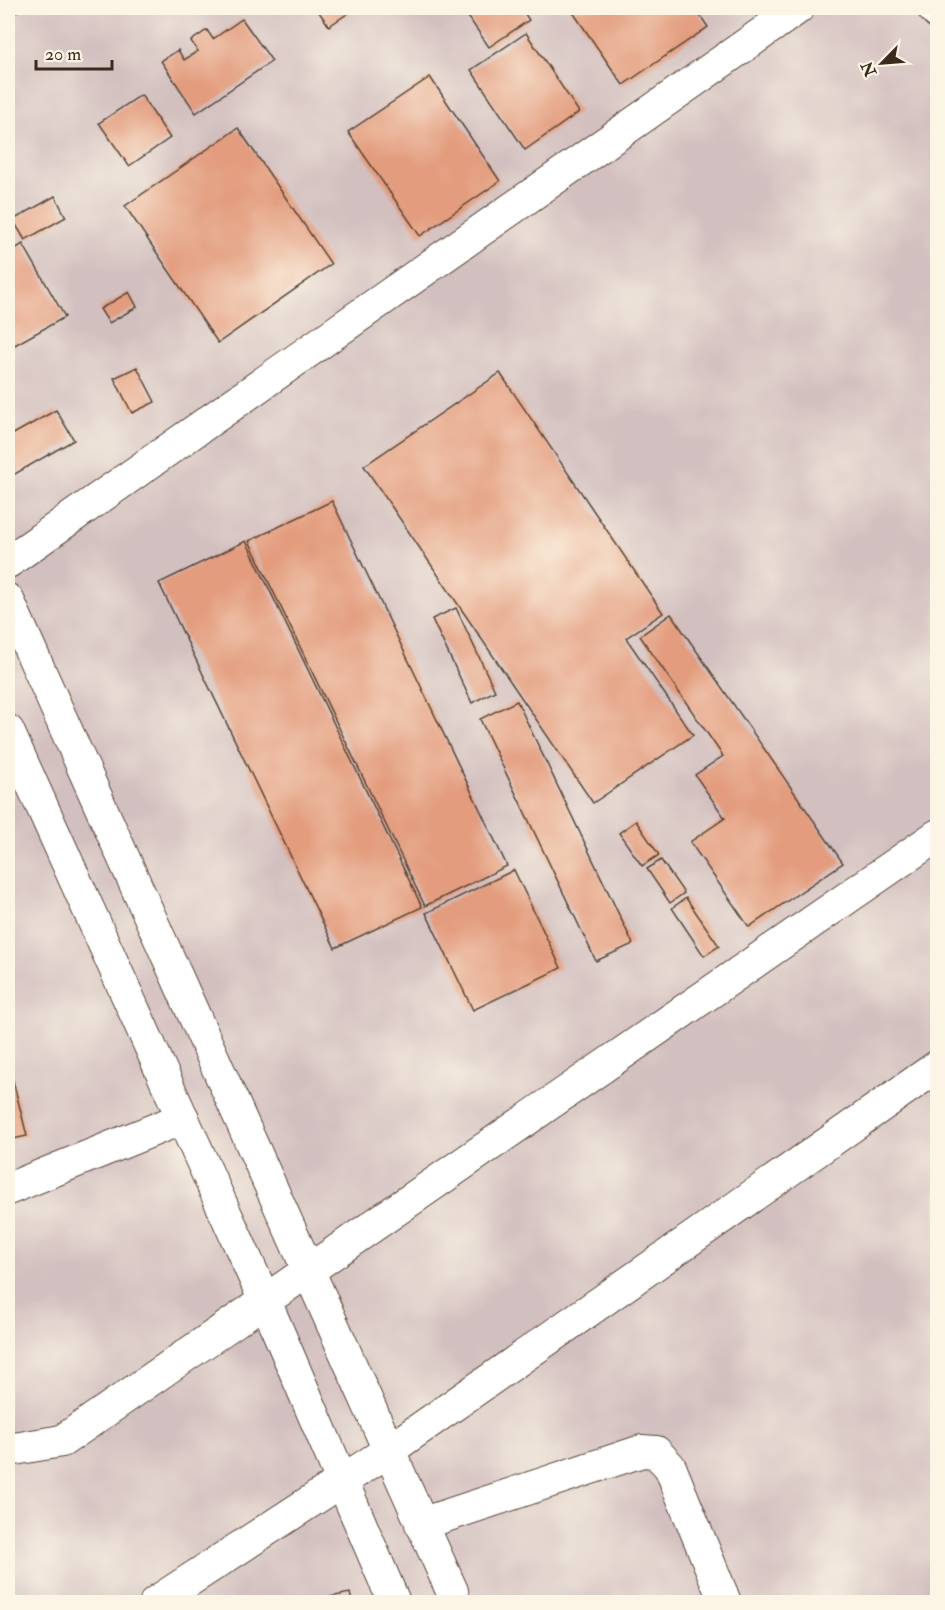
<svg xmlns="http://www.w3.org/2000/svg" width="945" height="1610" viewBox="0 0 945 1610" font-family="'IM FELL Double Pica',serif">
<rect width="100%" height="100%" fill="#fcf5e5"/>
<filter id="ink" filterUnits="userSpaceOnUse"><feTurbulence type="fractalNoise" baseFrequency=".0167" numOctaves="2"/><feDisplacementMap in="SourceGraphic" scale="12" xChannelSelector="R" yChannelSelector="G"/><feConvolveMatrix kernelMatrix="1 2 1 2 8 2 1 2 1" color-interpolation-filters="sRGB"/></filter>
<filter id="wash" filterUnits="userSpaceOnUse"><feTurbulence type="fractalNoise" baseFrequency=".008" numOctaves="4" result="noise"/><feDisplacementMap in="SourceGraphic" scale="24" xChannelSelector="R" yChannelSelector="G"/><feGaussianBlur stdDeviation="1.35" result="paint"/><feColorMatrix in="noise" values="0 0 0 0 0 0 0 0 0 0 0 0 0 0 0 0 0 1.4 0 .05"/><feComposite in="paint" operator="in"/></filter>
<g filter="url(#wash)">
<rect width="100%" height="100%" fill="#f1e1c1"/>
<rect fill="#d2bfbf" x="8" y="8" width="929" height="1594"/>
<g id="blocks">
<g fill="#e39c7e">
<path d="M 8,8 L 22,8 L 10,16 Z"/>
<path d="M 316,8 L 356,8 L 329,26 Z"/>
<path d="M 462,8 L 521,8 L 529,20 L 489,47 Z"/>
<path d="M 570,8 L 695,8 L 708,27 L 623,85 Z"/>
<path d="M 242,19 L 272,61 L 196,113 L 161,61 L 178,50 L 184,60 L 198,51 L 191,41 L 207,30 L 213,39 Z"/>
<path d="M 526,33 L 579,112 L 525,150 L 471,70 Z"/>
<path d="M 430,77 L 500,181 L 420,236 L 348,132 Z"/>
<path d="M 141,95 L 170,138 L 129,166 L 99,123 Z"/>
<path d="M 238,128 L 331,264 L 218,343 L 125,206 Z"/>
<path d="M 55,196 L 66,217 L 25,240 L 13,220 Z"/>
<path d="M 23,244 L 65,317 L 13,346 L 8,336 L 8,253 Z"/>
<path d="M 129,292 L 137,307 L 109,323 L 100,309 Z"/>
<path d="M 137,367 L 155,402 L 132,413 L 114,378 Z"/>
<path d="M 500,373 L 663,613 L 626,638 L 693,735 L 593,803 L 364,466 Z"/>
<path d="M 56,410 L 74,440 L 8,478 L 8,437 Z"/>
<path d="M 332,501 L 507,866 L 425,906 L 249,541 Z"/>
<path d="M 246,541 L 422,907 L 335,948 L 159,583 Z"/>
<path d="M 456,608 L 495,691 L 472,703 L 432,619 Z"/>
<path d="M 671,614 L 843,863 L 749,927 L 690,842 L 725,818 L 695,775 L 723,756 L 640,636 Z"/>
<path d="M 517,701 L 633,944 L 596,961 L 480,719 Z"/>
<path d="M 636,821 L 659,855 L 642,866 L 619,833 Z"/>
<path d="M 661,860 L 684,893 L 670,903 L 647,869 Z"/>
<path d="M 514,870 L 561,968 L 473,1010 L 426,913 Z"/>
<path d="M 686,898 L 719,946 L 704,956 L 672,908 Z"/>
<path d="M 8,1061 L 27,1136 L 8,1140 Z"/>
<path d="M 350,1593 L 352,1602 L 313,1602 L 313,1600 Z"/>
</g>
</g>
</g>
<g filter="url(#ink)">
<use href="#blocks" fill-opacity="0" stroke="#564536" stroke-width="1.5"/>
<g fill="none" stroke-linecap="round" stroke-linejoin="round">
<defs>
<g id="minor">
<path d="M 933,8 L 938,13"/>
<path d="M 8,562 L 798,8"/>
<path d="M 8,600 L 452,1591 L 454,1602"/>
<path d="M 8,731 L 265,1301 L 394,1602"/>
<path d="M 8,1189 L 183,1118"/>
<path d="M 8,1450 L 62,1441 L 938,835"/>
<path d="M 421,1524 L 642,1451 L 656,1452 L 670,1467 L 725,1602"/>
<path d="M 156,1602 L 388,1451 L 938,1066"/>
</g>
</defs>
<use href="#minor" stroke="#564536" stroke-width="34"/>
<use href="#minor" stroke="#fff" stroke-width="32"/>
</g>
</g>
<rect width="945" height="1610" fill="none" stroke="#fcf5e5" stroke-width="30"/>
<g transform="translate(882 63) rotate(245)" stroke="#fcf5e5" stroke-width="4.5" paint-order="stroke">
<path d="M0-4.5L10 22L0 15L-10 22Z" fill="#3b2a1e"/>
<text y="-9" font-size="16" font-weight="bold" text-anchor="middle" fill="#3b2a1e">N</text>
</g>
<path d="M36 60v9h76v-9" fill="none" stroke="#3b2a1e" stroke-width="3"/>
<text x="45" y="60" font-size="18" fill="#3b2a1e" stroke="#fcf5e5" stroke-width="4.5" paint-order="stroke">20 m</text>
</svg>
